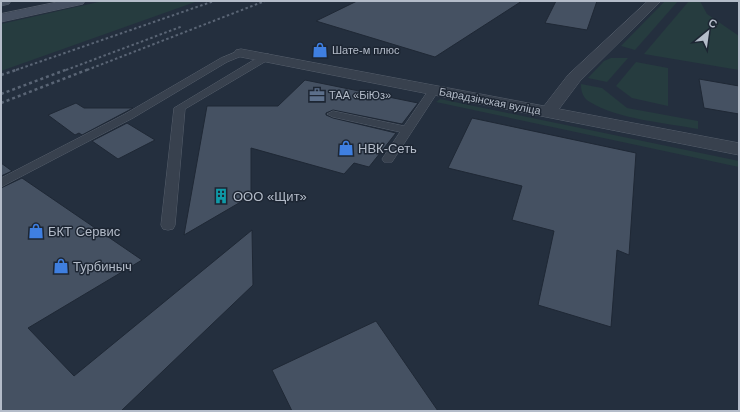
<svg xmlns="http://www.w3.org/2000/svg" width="740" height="412" viewBox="0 0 740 412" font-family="Helvetica,sans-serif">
<rect width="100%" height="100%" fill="#242f3e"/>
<g fill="#263c3f">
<path d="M 103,1 L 198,1 L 1,71 L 1,24 Z"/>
<path d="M 665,1 L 678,1 L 635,50 L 621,46 Z"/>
<path d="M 689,1 L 700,1 L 707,14 L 739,36 L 739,70 L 644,54 Z"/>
<path d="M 611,58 L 628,58 L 607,82 L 588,78 L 604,61 Z"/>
<path d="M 636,62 L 668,68 L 668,106 L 632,98 L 616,86 Z"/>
<path d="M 581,84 L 602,88 L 627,108 L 698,121 L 698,129 C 667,123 616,119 590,102 C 583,98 581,92 581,84 Z"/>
<path d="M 440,99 L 739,161 L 739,167 L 436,102 Z"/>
</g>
<g fill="#455162" stroke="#1f2835">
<path d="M 357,1 L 522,1 L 435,57 L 316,21 Z"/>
<path d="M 556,1 L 597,1 L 587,30 L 545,23 Z"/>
<path d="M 699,79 L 739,86 L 739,114 L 704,108 Z"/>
<path d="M 305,80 L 418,103 L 402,124 L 333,110 L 326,113 L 326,115 L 333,118 L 396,133 L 369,167 L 354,163 L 344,174 L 251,148 L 251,196 L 184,235 L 207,106 L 278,106 Z"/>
<path d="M 76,103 L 84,108 L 133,108 L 82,135 L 79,133 L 75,135 L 48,115 Z"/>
<path d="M 472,118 L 636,153 L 629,255 L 617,250 L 611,327 L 538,305 L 554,231 L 512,220 L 522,186 L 448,168 Z"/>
<path d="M 127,123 L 155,140 L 118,159 L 92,141 Z"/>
<path d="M 1,163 L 12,171 L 1,176 Z"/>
<path d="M 22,178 L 142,260 L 28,328 L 74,376 L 252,230 L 253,285 L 121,411 L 1,411 L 1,188 Z"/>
<path d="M 376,321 L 438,411 L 292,411 L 272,370 Z"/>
</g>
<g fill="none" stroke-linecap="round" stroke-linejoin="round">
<defs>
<g id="service">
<path d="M 241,50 L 246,53 L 244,55 L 227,62 L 133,118 L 1,187 L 1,178 L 125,114 L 221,58 Z"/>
<path d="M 268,54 L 271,55 L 273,57 L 185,109 L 175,225 L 173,229 L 168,230 L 163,229 L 161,225 L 174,108 L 252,61 Z"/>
<path d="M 434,87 L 439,90 L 392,162 L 384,162 L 382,159 L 400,132 L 333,117 L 327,114 L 333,111 L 404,126 L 430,88 Z"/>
</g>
<path id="minor" d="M 648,1 L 661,1 L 580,81 L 559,109 L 739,143 L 739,155 L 241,57 L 236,56 L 234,53 L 236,50 L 241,49 L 544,106 L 568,75 Z"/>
<g id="secondary">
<path d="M 1,1 L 11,1 L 9,4 L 1,6 Z"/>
<path d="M 62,1 L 85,1 L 83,4 L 1,22 L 1,14 Z"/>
</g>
</defs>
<use href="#service" stroke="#565f6c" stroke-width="1"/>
<use href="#minor" stroke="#565f6c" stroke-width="1"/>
<use href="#secondary" stroke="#565f6c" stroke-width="1"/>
<use href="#service" fill="#38414e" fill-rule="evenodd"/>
<use href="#minor" fill="#38414e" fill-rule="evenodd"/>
<use href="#secondary" fill="#465061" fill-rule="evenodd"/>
<g stroke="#5a6575" stroke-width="2" stroke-dasharray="2.5 2.5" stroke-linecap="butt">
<path d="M 16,70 L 214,1"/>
<path d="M 66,70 L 183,26"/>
<path d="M 87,70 L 265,1"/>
</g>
<g stroke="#5a6575" stroke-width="2.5" stroke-dasharray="3 3" stroke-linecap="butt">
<path d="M 1,75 L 19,69"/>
<path d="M 1,94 L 68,69"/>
<path d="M 1,103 L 89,69"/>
</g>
</g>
<defs>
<symbol id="shop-bare" viewBox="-9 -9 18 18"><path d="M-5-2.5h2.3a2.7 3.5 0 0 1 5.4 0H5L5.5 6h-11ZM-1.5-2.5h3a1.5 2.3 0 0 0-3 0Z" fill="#3f7fe0" stroke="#1d2633" stroke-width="2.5" paint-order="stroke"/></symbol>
<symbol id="office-bare" viewBox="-9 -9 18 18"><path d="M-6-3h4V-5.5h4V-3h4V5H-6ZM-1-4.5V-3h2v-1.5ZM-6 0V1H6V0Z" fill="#5c6f8a" stroke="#1d2633" stroke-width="2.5" paint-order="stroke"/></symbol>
<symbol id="building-bare" viewBox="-9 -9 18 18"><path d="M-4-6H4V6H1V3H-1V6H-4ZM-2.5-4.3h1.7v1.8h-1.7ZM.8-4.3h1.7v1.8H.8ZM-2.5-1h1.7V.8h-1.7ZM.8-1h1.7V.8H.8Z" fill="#0f9aa8" stroke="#1d2633" stroke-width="2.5" paint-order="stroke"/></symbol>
</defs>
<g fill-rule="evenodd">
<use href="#shop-bare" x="309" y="39" width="22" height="22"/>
<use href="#office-bare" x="306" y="84" width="22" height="22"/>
<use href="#shop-bare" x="335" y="137" width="22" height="22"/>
<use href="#building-bare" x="210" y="185" width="22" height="22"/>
<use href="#shop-bare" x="25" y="220" width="22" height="22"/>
<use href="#shop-bare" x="50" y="255" width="22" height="22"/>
</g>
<g text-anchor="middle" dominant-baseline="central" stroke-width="3" stroke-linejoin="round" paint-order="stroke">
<g font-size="11" fill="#b4bcc9" stroke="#1d2633" text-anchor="start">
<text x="332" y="50">Шате-м плюс</text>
<text x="329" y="95">ТАА «БіЮз»</text>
</g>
<g font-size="11" fill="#b4bcc9" stroke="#1d2633">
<text transform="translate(490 101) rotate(11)">Барадзінская вуліца</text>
</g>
<g font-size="13" fill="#b4bcc9" stroke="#1d2633" text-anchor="start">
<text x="358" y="148">НВК-Сеть</text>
<text x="233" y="196">ООО «Щит»</text>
<text x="48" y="231">БКТ Сервис</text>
<text x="73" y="266">Турбиныч</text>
</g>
</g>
<rect width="740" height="412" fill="none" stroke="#b4bcc9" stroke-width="4"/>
<g transform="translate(708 32) rotate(29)" stroke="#1d2633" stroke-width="3" paint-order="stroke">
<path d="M0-3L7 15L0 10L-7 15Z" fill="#b4bcc9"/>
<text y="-6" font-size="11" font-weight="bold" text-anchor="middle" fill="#b4bcc9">С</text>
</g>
</svg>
